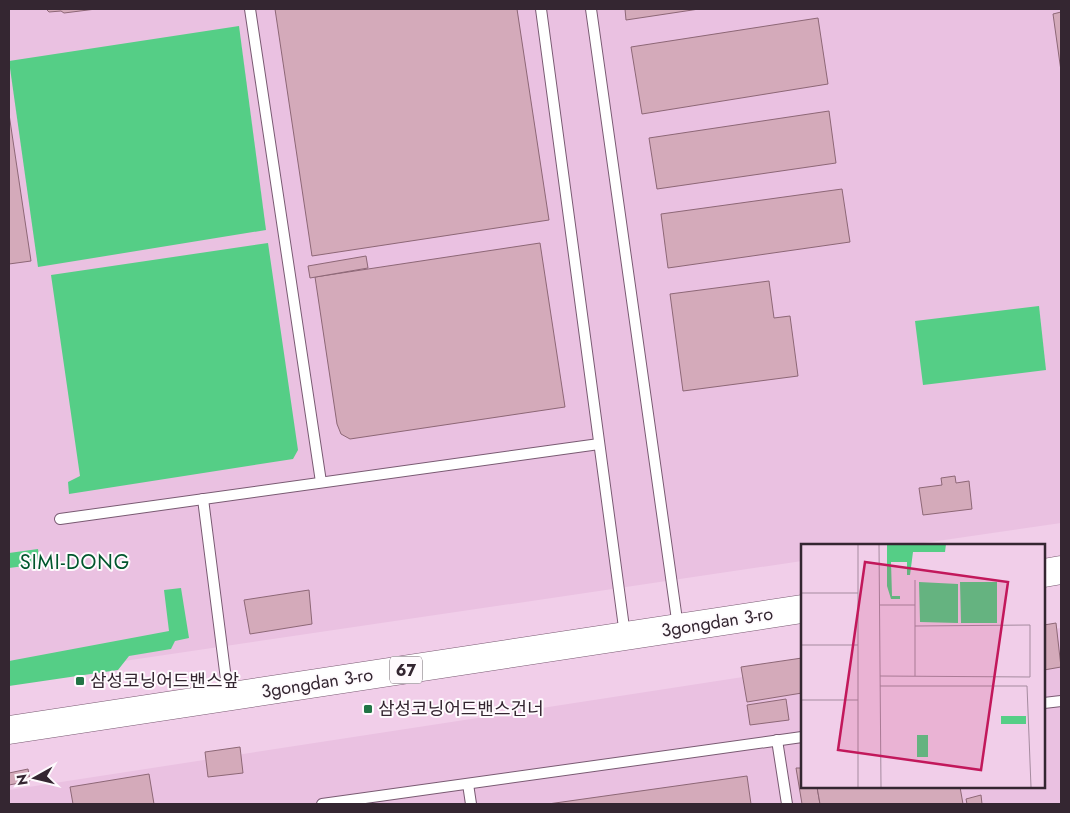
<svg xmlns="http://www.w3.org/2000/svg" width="1070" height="813" viewBox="0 0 1070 813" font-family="Jost,'Noto Sans KR',sans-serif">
<rect width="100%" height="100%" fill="#f1cee9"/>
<g fill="#eac1e1">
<path d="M 9,9 L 1061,9 L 1061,523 L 910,545 L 802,546 L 802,561 L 9,678 Z"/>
<path d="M 1061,628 L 1061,804 L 9,804 L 9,790 L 802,668 L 802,787 L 1044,787 L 1044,630 Z"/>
</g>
<g fill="#55ce86">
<path d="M 239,26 L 266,230 L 38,267 L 9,61 Z"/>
<path d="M 268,243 L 298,450 L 293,459 L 69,494 L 68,482 L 80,476 L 51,275 Z"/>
<path d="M 1039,306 L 1046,370 L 923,385 L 915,321 Z"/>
<path d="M 38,549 L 40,564 L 9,568 L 9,553 Z"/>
<path d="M 181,588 L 189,638 L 175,641 L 171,649 L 129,656 L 118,670 L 9,686 L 9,661 L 169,631 L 164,590 Z"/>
</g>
<g fill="#d4aaba" stroke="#8d6776">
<path d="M 46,9 L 96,9 L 64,13 L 61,11 L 49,12 Z"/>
<path d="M 275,9 L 517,9 L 549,220 L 312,256 Z"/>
<path d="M 625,9 L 699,9 L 626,20 Z"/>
<path d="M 1061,12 L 1061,71 L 1053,14 Z"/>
<path d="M 818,18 L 828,84 L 642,114 L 631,47 Z"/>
<path d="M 829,111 L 836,163 L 657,189 L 649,138 Z"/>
<path d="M 9,114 L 31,261 L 9,264 Z"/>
<path d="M 842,189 L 850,242 L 668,268 L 661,214 Z"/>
<path d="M 540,243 L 565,407 L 350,439 L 341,434 L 337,424 L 315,277 Z"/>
<path d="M 366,256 L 368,268 L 310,278 L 308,266 Z"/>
<path d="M 769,281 L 774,318 L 790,316 L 798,376 L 683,391 L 670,294 Z"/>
<path d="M 955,476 L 956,483 L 969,481 L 972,509 L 923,515 L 919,488 L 942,485 L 941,478 Z"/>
<path d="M 309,590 L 312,624 L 250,634 L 244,600 Z"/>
<path d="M 1056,623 L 1061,667 L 1044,670 L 1044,625 Z"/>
<path d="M 802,658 L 802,693 L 747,702 L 741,667 Z"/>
<path d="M 786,699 L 789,720 L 750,725 L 747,705 Z"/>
<path d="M 240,747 L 243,773 L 208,777 L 205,752 Z"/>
<path d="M 796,768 L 802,768 L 802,787 L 817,787 L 820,804 L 802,804 Z"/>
<path d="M 28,769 L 30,781 L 9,785 L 9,773 Z"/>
<path d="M 149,774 L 154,804 L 73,804 L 70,787 Z"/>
<path d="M 747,776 L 751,804 L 548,804 Z"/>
<path d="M 817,787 L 960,787 L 963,804 L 820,804 Z"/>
<path d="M 981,795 L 982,804 L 967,804 L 966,799 Z"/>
</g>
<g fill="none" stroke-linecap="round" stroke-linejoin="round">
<defs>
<g id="service">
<path d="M 250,9 L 321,482"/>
<path d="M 541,9 L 625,635"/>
<path d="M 591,9 L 678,627"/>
<path d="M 203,499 L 228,695"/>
<path d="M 60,519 L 599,444"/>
<path d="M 1044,703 L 1061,701"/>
<path d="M 777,740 L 787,804"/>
<path d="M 468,784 L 471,804"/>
<path d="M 322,804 L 802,737"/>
</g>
<g id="primary">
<path d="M 1044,573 L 1061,570"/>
<path d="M 9,730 L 802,609"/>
</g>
</defs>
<use href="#service" stroke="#795a72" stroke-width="12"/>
<use href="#primary" stroke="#795a72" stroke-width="29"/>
<use href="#service" stroke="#fff" stroke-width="10"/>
<use href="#primary" stroke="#fff" stroke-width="28"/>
</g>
<g fill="#217445" stroke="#fefafd" stroke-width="2">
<rect x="75" y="676" width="10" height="10" rx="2.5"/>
<rect x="363" y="704" width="10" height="10" rx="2.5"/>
</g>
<g text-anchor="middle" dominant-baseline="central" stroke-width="4" stroke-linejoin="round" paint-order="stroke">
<rect fill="#fefafd" stroke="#71666e" stroke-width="1" x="390" y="656.5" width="32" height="27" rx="4"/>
<g font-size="16" font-weight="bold" fill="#342631">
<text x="406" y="670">67</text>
</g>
<g font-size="18" fill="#342631" stroke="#fefafd">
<text transform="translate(717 622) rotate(-9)">3gongdan 3-ro</text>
<text transform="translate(317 683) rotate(-9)">3gongdan 3-ro</text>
</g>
<g font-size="18" fill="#342631" stroke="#fefafd" text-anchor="start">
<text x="90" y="681">삼성코닝어드밴스앞</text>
<text x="378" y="709">삼성코닝어드밴스건너</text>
</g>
<g font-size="20" letter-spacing="1" fill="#00562d" stroke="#fefafd">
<text x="75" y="562">SIMI-DONG</text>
</g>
</g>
<g transform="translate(801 544)">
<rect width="244" height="244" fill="#f1cee9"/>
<path d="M 86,0 L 145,0 L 144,8 L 112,8 L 109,31 L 106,31 L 106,18 L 90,18 L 91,52 L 99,52 L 99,55 L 90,55 L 86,42 ZM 118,38 L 157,40 L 157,79 L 119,78 ZM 159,38 L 196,38 L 196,79 L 160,79 ZM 200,172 L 225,172 L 225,180 L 200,180 ZM 116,191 L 127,191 L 127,213 L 116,213 Z" fill="#55ce86"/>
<path fill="none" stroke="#a58b9f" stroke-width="1" d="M 78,0 L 80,243M 0,49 L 57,49M 78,61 L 114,61M 0,101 L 57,101M 79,132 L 229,133 L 229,81 L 114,82M 114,132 L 114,36M 79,142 L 226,142 L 230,243M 0,156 L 57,156M 57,243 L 57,0"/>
<path fill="#c2185b" fill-opacity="0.15" stroke="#c2185b" stroke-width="2.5" d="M 64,18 L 207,38 L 180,226 L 37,206 Z"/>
<rect width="244" height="244" fill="none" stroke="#342631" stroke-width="2.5"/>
</g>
<rect width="1070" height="813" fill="none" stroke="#342631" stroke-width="20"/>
<g transform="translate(35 778) rotate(262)" stroke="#fefafd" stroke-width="4" paint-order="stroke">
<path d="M0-4L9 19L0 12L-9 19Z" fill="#342631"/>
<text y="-8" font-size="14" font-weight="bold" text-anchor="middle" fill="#342631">N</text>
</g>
</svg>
